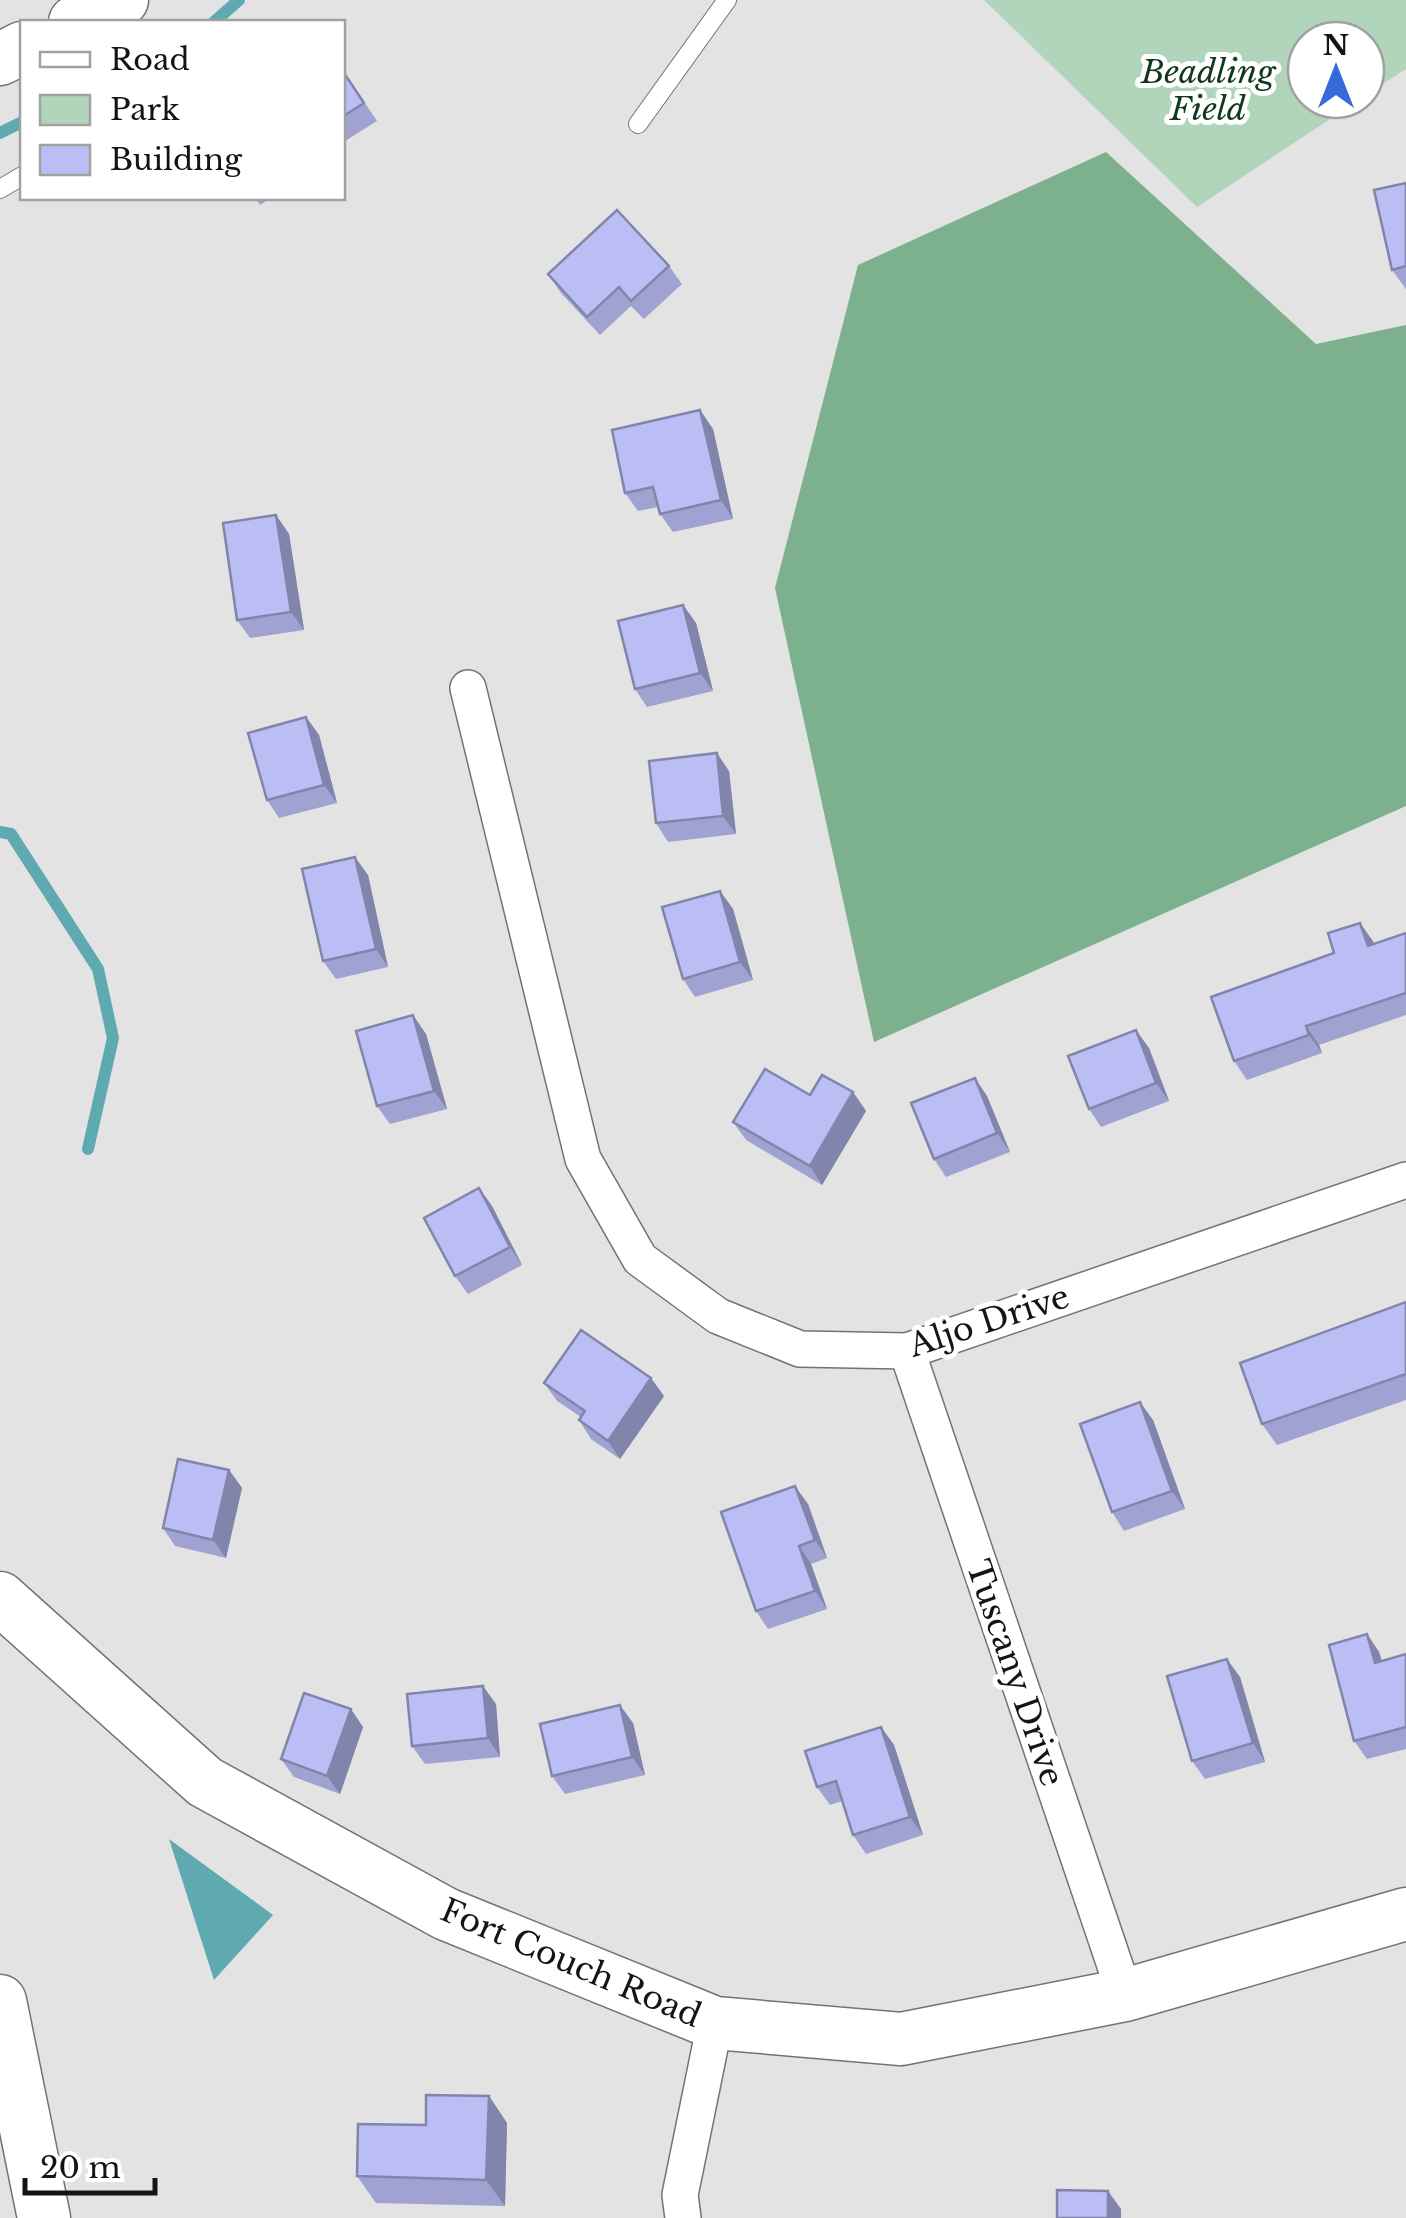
<svg xmlns="http://www.w3.org/2000/svg" width="1406" height="2218" viewBox="0 0 1406 2218" font-family="'Libre Baskerville',serif">
<rect width="100%" height="100%" fill="#e3e3e4"/>
<path fill="#b1d5bb" d="M 984,0 L 1406,0 L 1406,69 L 1366,95 L 1366,40 L 1306,40 L 1306,100 L 1359,100 L 1197,207 Z"/>
<path fill="#7db08c" d="M 1106,152 L 1316,344 L 1406,325 L 1406,806 L 874,1042 L 775,588 L 858,265 Z"/>
<path fill="#5faab1" d="M 169,1839 L 273,1915 L 214,1980 Z"/>
<g fill="none" stroke-linecap="round" stroke-linejoin="round">
<g stroke="#5faab1" stroke-width="12">
<path d="M 214,22 L 239,0"/>
<path d="M 0,133 L 22,122"/>
<path d="M 0,832 L 11,834 L 98,969 L 113,1038 L 88,1149"/>
</g>
<defs>
<g id="lane">
<path d="M 638,124 L 727,0"/>
<path d="M 0,189 L 22,176"/>
</g>
<g id="street">
<path d="M 468,688 L 583,1159 L 640,1259 L 718,1316 L 800,1349 L 907,1351 L 1406,1180"/>
<path d="M 907,1351 L 1125,1995"/>
<path d="M 683,2218 L 680,2195 L 715,2023"/>
</g>
<g id="secondary">
<path d="M 75,22 L 122,0"/>
<path d="M 0,59 L 22,48"/>
<path d="M 0,1598 L 205,1782 L 446,1914 L 715,2023 L 901,2039 L 1125,1995 L 1406,1914"/>
<path d="M 0,2001 L 44,2218"/>
</g>
</defs>
<use href="#lane" stroke="#737375" stroke-width="20"/>
<use href="#street" stroke="#737375" stroke-width="38"/>
<use href="#secondary" stroke="#737375" stroke-width="55"/>
<use href="#lane" stroke="#fff" stroke-width="18"/>
<use href="#street" stroke="#fff" stroke-width="35"/>
<use href="#secondary" stroke="#fff" stroke-width="52"/>
</g>
<g fill="#a0a3d2">
<path d="M 342,69 L 377,121 L 342,143 Z"/>
<path d="M 1406,183 L 1406,289 L 1392,270 Z"/>
<path d="M 255,198 L 271,198 L 260,205 Z"/>
<path d="M 669,266 L 682,284 L 644,319 L 631,306 L 600,335 L 561,293 L 548,274 Z"/>
<path d="M 700,410 L 713,429 L 733,519 L 673,532 L 660,514 L 658,507 L 638,511 L 625,493 Z"/>
<path d="M 276,515 L 289,534 L 304,630 L 250,638 L 237,620 Z"/>
<path d="M 683,605 L 696,623 L 713,691 L 647,707 L 635,689 Z"/>
<path d="M 306,717 L 319,735 L 337,803 L 279,818 L 267,800 Z"/>
<path d="M 729,771 L 736,834 L 668,842 L 656,823 Z"/>
<path d="M 368,875 L 388,967 L 336,979 L 323,961 Z"/>
<path d="M 720,891 L 733,909 L 753,980 L 695,997 L 683,979 Z"/>
<path d="M 1406,933 L 1406,1015 L 1319,1045 L 1322,1053 L 1247,1080 L 1234,1061 L 1373,941 L 1374,944 Z"/>
<path d="M 426,1034 L 447,1109 L 390,1124 L 377,1106 Z"/>
<path d="M 1149,1048 L 1169,1101 L 1101,1127 L 1089,1109 Z"/>
<path d="M 853,1092 L 866,1111 L 822,1185 L 746,1140 L 733,1122 L 810,1095 Z"/>
<path d="M 987,1096 L 1010,1152 L 946,1177 L 934,1159 Z"/>
<path d="M 479,1188 L 492,1206 L 522,1265 L 468,1294 L 455,1276 Z"/>
<path d="M 1406,1302 L 1406,1400 L 1277,1445 L 1262,1424 Z"/>
<path d="M 544,1383 L 664,1396 L 620,1459 L 591,1439 L 579,1420 L 581,1417 L 557,1401 Z"/>
<path d="M 1153,1420 L 1185,1509 L 1124,1531 L 1112,1512 Z"/>
<path d="M 229,1470 L 242,1488 L 226,1558 L 175,1546 L 163,1528 Z"/>
<path d="M 808,1504 L 827,1558 L 811,1564 L 827,1609 L 768,1629 L 756,1611 Z"/>
<path d="M 1367,1634 L 1379,1652 L 1382,1661 L 1406,1654 L 1406,1749 L 1367,1759 L 1354,1741 Z"/>
<path d="M 1240,1677 L 1265,1762 L 1205,1779 L 1192,1761 Z"/>
<path d="M 496,1704 L 500,1757 L 425,1764 L 412,1746 Z"/>
<path d="M 633,1723 L 645,1775 L 565,1794 L 552,1776 Z"/>
<path d="M 363,1727 L 340,1794 L 294,1777 L 281,1759 Z"/>
<path d="M 881,1727 L 894,1745 L 923,1835 L 866,1854 L 853,1835 L 842,1801 L 830,1805 L 817,1787 Z"/>
<path d="M 489,2096 L 507,2123 L 505,2206 L 376,2203 L 357,2176 L 426,2125 Z"/>
</g>
<g fill="#8285ab">
<path d="M 700,410 L 713,429 L 733,519 L 721,500 Z"/>
<path d="M 276,515 L 289,534 L 304,630 L 291,612 Z"/>
<path d="M 683,605 L 696,623 L 713,691 L 700,673 Z"/>
<path d="M 306,717 L 319,735 L 337,803 L 324,785 Z"/>
<path d="M 717,753 L 729,771 L 736,834 L 723,816 Z"/>
<path d="M 355,857 L 368,875 L 388,967 L 376,949 Z"/>
<path d="M 720,891 L 733,909 L 753,980 L 740,962 Z"/>
<path d="M 1360,923 L 1373,941 L 1381,964 L 1368,946 Z"/>
<path d="M 413,1015 L 426,1034 L 447,1109 L 434,1091 Z"/>
<path d="M 1306,1026 L 1319,1045 L 1322,1053 L 1309,1035 Z"/>
<path d="M 1136,1030 L 1149,1048 L 1169,1101 L 1156,1083 Z"/>
<path d="M 975,1078 L 987,1096 L 1010,1152 L 997,1133 Z"/>
<path d="M 853,1092 L 866,1111 L 822,1185 L 810,1166 Z"/>
<path d="M 479,1188 L 492,1206 L 522,1265 L 510,1247 Z"/>
<path d="M 651,1378 L 664,1396 L 620,1459 L 608,1441 Z"/>
<path d="M 1140,1402 L 1153,1420 L 1185,1509 L 1172,1491 Z"/>
<path d="M 229,1470 L 242,1488 L 226,1558 L 213,1540 Z"/>
<path d="M 795,1486 L 808,1504 L 827,1558 L 815,1540 Z"/>
<path d="M 799,1546 L 811,1564 L 827,1609 L 815,1591 Z"/>
<path d="M 1367,1634 L 1379,1652 L 1388,1681 L 1375,1663 Z"/>
<path d="M 1227,1659 L 1240,1677 L 1265,1762 L 1253,1743 Z"/>
<path d="M 483,1686 L 496,1704 L 500,1757 L 488,1738 Z"/>
<path d="M 620,1705 L 633,1723 L 645,1775 L 632,1757 Z"/>
<path d="M 351,1709 L 363,1727 L 340,1794 L 327,1776 Z"/>
<path d="M 881,1727 L 894,1745 L 923,1835 L 910,1817 Z"/>
<path d="M 489,2096 L 507,2123 L 505,2206 L 486,2180 Z"/>
<path d="M 1108,2191 L 1121,2209 L 1121,2218 L 1108,2218 Z"/>
</g>
<g fill="#babef4" stroke="#8285ab" stroke-width="2.5">
<path d="M 342,70 L 364,103 L 342,117 Z"/>
<path d="M 1406,183 L 1406,266 L 1392,270 L 1374,190 Z"/>
<path d="M 617,210 L 669,266 L 631,301 L 619,287 L 587,317 L 548,274 Z"/>
<path d="M 700,410 L 721,500 L 660,514 L 653,487 L 625,493 L 612,430 Z"/>
<path d="M 276,515 L 291,612 L 237,620 L 223,523 Z"/>
<path d="M 683,605 L 700,673 L 635,689 L 618,621 Z"/>
<path d="M 306,717 L 324,785 L 267,800 L 248,733 Z"/>
<path d="M 717,753 L 723,816 L 656,823 L 649,761 Z"/>
<path d="M 355,857 L 376,949 L 323,961 L 302,869 Z"/>
<path d="M 720,891 L 740,962 L 683,979 L 662,907 Z"/>
<path d="M 1360,923 L 1368,946 L 1406,933 L 1406,993 L 1306,1026 L 1309,1035 L 1234,1061 L 1211,997 L 1334,953 L 1328,933 Z"/>
<path d="M 413,1015 L 434,1091 L 377,1106 L 356,1031 Z"/>
<path d="M 1136,1030 L 1156,1083 L 1089,1109 L 1068,1056 Z"/>
<path d="M 765,1069 L 810,1095 L 822,1075 L 853,1092 L 810,1166 L 733,1122 Z"/>
<path d="M 975,1078 L 997,1133 L 934,1159 L 911,1103 Z"/>
<path d="M 479,1188 L 510,1247 L 455,1276 L 424,1218 Z"/>
<path d="M 1406,1302 L 1406,1374 L 1262,1424 L 1240,1363 Z"/>
<path d="M 581,1330 L 651,1378 L 608,1441 L 579,1420 L 585,1411 L 544,1383 Z"/>
<path d="M 1140,1402 L 1172,1491 L 1112,1512 L 1080,1424 Z"/>
<path d="M 178,1459 L 229,1470 L 213,1540 L 163,1528 Z"/>
<path d="M 795,1486 L 815,1540 L 799,1546 L 815,1591 L 756,1611 L 721,1512 Z"/>
<path d="M 1367,1634 L 1375,1663 L 1406,1654 L 1406,1727 L 1354,1741 L 1329,1645 Z"/>
<path d="M 1227,1659 L 1253,1743 L 1192,1761 L 1167,1676 Z"/>
<path d="M 483,1686 L 488,1738 L 412,1746 L 407,1694 Z"/>
<path d="M 304,1693 L 351,1709 L 327,1776 L 281,1759 Z"/>
<path d="M 620,1705 L 632,1757 L 552,1776 L 540,1724 Z"/>
<path d="M 881,1727 L 910,1817 L 853,1835 L 836,1781 L 817,1787 L 805,1751 Z"/>
<path d="M 426,2095 L 489,2096 L 486,2180 L 357,2176 L 358,2124 L 426,2125 Z"/>
<path d="M 1057,2190 L 1108,2191 L 1108,2218 L 1057,2218 Z"/>
</g>
<g text-anchor="middle" dominant-baseline="central" stroke-width="10" stroke-linejoin="round" paint-order="stroke">
<g font-size="32" font-style="italic" fill="#0f381f" stroke="#fff">
<text x="1208" y="72">Beadling<tspan x="1208" dy="37">Field</tspan></text>
</g>
<g font-size="32" fill="#141415" stroke="#fff">
<text transform="translate(989 1321) rotate(-18)">Aljo Drive</text>
<text transform="translate(1015 1673) rotate(71)">Tuscany Drive</text>
<text transform="translate(571 1963) rotate(23)">Fort Couch Road</text>
</g>
</g>
<rect x="20" y="20" width="325" height="180" fill="#ffffff" stroke="#a1a1a1" stroke-width="2.5"/>
<rect x="40" y="52" width="50" height="15" fill="#ffffff" stroke="#a1a1a1" stroke-width="2.5"/>
<text x="110" y="70" font-size="30" fill="#141415">Road</text>
<rect x="40" y="95" width="50" height="30" fill="#b1d5bb" stroke="#a1a1a1" stroke-width="2.5"/>
<text x="110" y="120" font-size="30" fill="#141415">Park</text>
<rect x="40" y="145" width="50" height="30" fill="#babef4" stroke="#a1a1a1" stroke-width="2.5"/>
<text x="110" y="170" font-size="30" fill="#141415">Building</text>
<g transform="translate(1336 70)"><circle r="48" fill="#ffffff" stroke="#a1a1a1" stroke-width="2.5"/>
<path d="M0-8L18 38L0 25L-18 38Z" fill="#3669d9"/>
<text y="-15" font-size="28" font-weight="bold" text-anchor="middle" fill="#141415">N</text>
</g>
<path d="M25 2178v15h130v-15" fill="none" stroke="#141415" stroke-width="5"/>
<text x="40" y="2178" font-size="30" fill="#141415" stroke="#ffffff" stroke-width="8" paint-order="stroke">20 m</text>
</svg>
